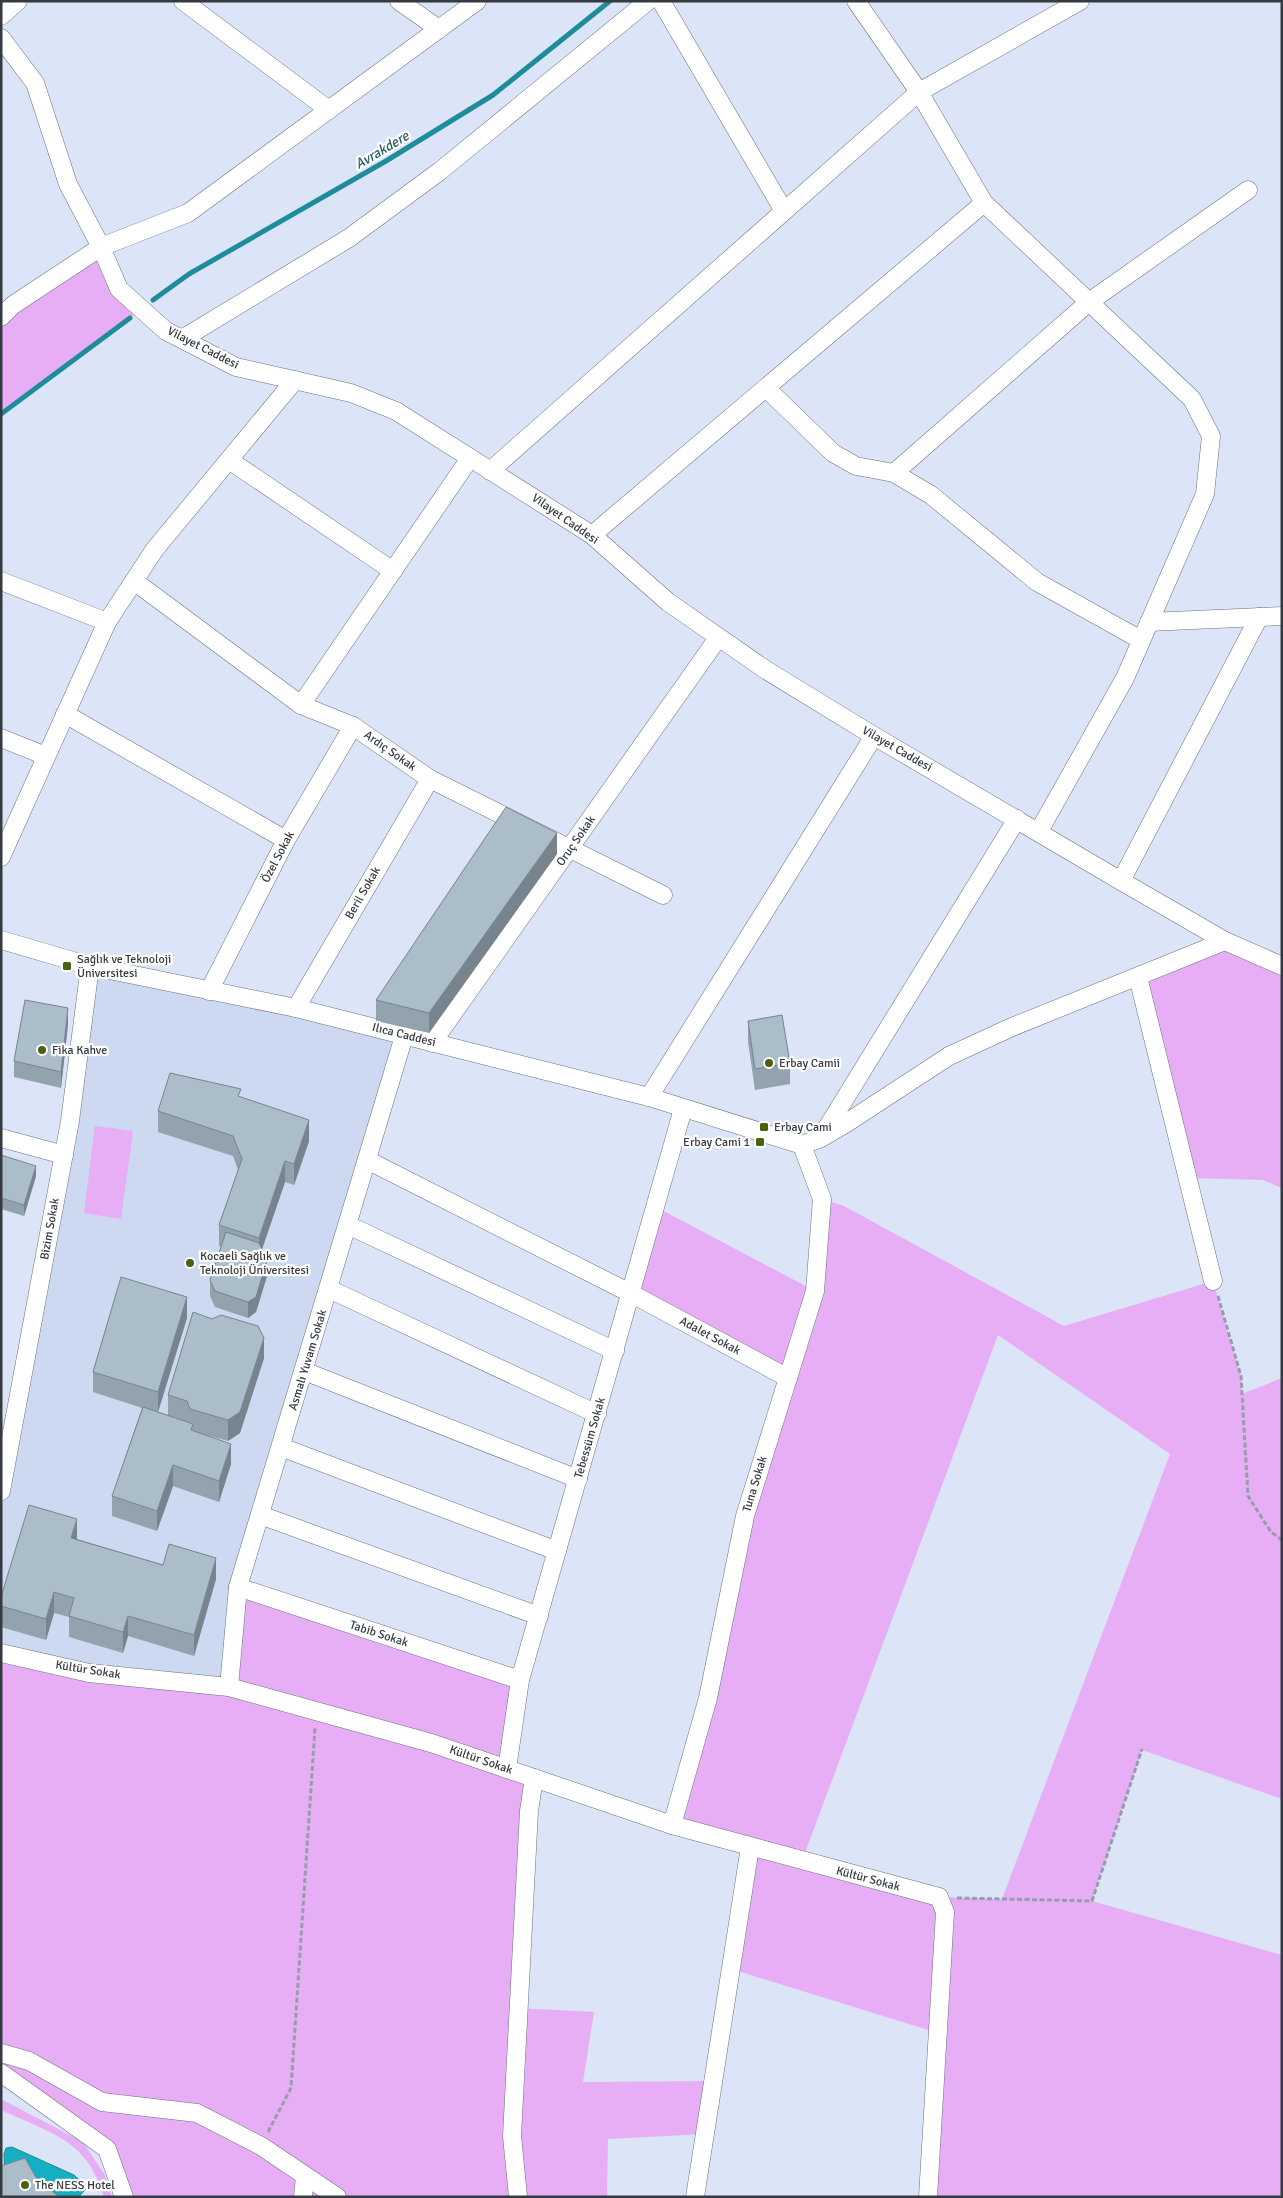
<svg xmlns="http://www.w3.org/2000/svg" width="1283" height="2198" viewBox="0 0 1283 2198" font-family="Signika,sans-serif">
<rect width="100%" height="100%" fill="#dbe5f7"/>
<path fill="#ccd9f0" d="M 90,966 L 404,1036 L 238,1587 L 229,1687 L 1,1653 L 1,1491 Z"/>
<g fill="#e7aef5" fill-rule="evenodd">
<path d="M 101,247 L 141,309 L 1,414 L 1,317 Z"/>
<path d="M 1225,941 L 1282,966 L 1282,1188 L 1263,1180 L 1188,1178 L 1138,977 Z"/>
<path d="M 95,1126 L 133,1131 L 121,1219 L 84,1213 Z"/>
<path d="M 822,1199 L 844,1206 L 1064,1326 L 1213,1281 L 1241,1376 L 1242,1394 L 1282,1378 L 1282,1799 L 1142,1750 L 1092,1901 L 1282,1955 L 1282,2197 L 928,2197 L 938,2033 L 731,1969 L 750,1847 L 672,1825 L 788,1379 L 632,1294 L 656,1207 L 815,1291 ZM 998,1335 L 1170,1454 L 1002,1899 L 939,1897 L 802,1861 Z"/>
<path d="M 238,1587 L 520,1680 L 507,1769 L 534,1778 L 519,2008 L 594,2012 L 583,2082 L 713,2081 L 705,2134 L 608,2139 L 607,2197 L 124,2197 L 107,2149 L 1,2073 L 1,1653 L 229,1687 Z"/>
<path d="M 1,2099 L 83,2142 L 105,2175 L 112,2197 L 104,2197 C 99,2181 92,2165 80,2153 C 63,2134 24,2121 1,2110 Z"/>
</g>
<path fill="#14afc2" stroke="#1e8c9b" d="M 12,2147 L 74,2175 L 87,2187 L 79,2197 L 48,2197 L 5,2179 L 4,2154 L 6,2148 Z"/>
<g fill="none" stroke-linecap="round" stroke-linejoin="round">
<g stroke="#1e8c9b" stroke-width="5">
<path d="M 153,300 L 189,274 L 386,161 L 493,95 L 610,1"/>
<path d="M 1,414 L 130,318"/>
</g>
<defs>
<g id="minor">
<path d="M 183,1 L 329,110"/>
<path d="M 399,1 L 439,29"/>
<path d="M 661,1 L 784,211"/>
<path d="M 856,1 L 919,92 L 984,203 L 1192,399 L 1211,436 L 1205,494 L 1125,678 L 1039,831"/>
<path d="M 1,16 L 18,1"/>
<path d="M 1,38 L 35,83 L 68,184 L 101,247 L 119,289 L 166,331 L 236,367 L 351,393 L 396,411 L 592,535 L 668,602 L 766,670 L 874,736 L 1121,881 L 1225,941 L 1282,966"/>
<path d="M 1,317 L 13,305 L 101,247 L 188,213 L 477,1"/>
<path d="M 182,339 L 349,238 L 440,171 L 648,1"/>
<path d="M 766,388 L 833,453 L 856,466 L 894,473 L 931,495 L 1037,582 L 1141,640"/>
<path d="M 229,460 L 393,571"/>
<path d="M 490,471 L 919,92 L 1080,1"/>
<path d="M 894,473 L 1089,302 L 1248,190"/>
<path d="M 592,535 L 984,203"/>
<path d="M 1,581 L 107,622"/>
<path d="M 134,581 L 301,705 L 353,726 L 430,779 L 663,895"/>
<path d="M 1149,622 L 1282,616"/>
<path d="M 301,705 L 470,458"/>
<path d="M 65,714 L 286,840"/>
<path d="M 1,738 L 46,756"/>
<path d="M 1,857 L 107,622 L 155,549 L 295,380"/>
<path d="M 1121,881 L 1259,617"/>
<path d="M 1,940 L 90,966 L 296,1008 L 649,1097 L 802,1145"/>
<path d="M 1138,977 L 1213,1281"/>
<path d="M 209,991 L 286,840 L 353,726"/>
<path d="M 296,1008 L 430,779"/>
<path d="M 432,1043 L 718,638"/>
<path d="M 649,1097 L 874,736"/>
<path d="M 822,1136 L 1017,819"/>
<path d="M 1,1138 L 64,1155"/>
<path d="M 802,1145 L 821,1138 L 845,1124 L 949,1056 L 1012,1027 L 1225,941"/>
<path d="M 367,1160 L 632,1294 L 788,1378"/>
<path d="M 348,1225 L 615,1351"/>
<path d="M 329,1289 L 597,1414"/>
<path d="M 304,1371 L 578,1479"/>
<path d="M 281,1447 L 557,1551"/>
<path d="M 1,1491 L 70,1121 L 90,966"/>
<path d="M 260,1515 L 539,1616"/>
<path d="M 238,1587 L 520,1680"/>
<path d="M 1,1653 L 89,1673 L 229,1687 L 431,1743 L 672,1825 L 939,1897 L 945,1912 L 928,2197"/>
<path d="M 229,1687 L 238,1587 L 404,1036"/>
<path d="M 507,1769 L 520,1680 L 683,1109"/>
<path d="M 672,1825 L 708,1698 L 745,1516 L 815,1291 L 822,1199 L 802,1145"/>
<path d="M 1,2053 L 29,2061 L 102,2102 L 197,2113 L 261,2146 L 337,2197"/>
<path d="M 1,2073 L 107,2149 L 124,2197"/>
<path d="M 303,2197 L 305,2176"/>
<path d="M 518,2197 L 512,2136 L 529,1811 L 534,1778"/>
<path d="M 695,2197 L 750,1847"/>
</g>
</defs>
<use href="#minor" stroke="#697181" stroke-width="19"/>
<g stroke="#969daa" stroke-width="3" stroke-dasharray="5 2.5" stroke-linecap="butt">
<path d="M 1218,1296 L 1241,1376 L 1248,1496 L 1271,1532 L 1282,1540"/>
<path d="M 957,1898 L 1092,1901 L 1142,1749"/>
<path d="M 268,2132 L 291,2088 L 315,1728"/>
</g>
<use href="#minor" stroke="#fff" stroke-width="18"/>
</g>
<g fill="#92a3ad">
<path d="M 557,854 L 429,1033 L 376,1021 L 376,1000 Z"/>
<path d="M 748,1021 L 790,1063 L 790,1084 L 755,1090 L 748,1042 Z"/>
<path d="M 68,1024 L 61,1088 L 14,1077 L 14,1061 Z"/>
<path d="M 241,1097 L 309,1141 L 294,1185 L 285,1182 L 262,1249 L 267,1276 L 256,1312 L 248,1318 L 215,1307 L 210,1296 L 210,1280 L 221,1247 L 219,1246 L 219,1225 L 238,1170 L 233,1156 L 158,1132 L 158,1111 Z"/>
<path d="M 1,1155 L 36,1176 L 24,1216 L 1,1209 Z"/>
<path d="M 187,1318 L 158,1412 L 168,1415 L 168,1395 L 264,1358 L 240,1433 L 228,1441 L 199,1433 L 231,1464 L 219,1502 L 173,1486 L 157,1531 L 112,1516 L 112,1496 L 142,1408 L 93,1392 L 93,1372 Z"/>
<path d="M 77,1539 L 163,1565 L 216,1579 L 194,1656 L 128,1636 L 123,1653 L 69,1637 L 69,1617 L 54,1613 L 46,1640 L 1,1627 L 1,1597 Z"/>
</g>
<g fill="#77848d">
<path d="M 557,833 L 557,854 L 429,1033 L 429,1013 Z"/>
<path d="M 68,1008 L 68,1024 L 61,1088 L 61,1072 Z"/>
<path d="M 309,1120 L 309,1141 L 294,1185 L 294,1164 Z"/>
<path d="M 285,1161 L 285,1182 L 259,1258 L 259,1238 Z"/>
<path d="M 36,1166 L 36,1176 L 24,1216 L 24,1205 Z"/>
<path d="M 267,1260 L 267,1276 L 256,1312 L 248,1318 L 248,1302 Z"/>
<path d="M 187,1297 L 187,1318 L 158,1412 L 158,1392 Z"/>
<path d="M 264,1338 L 264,1358 L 240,1433 L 228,1441 L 228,1420 Z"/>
<path d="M 231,1444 L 231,1464 L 219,1502 L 219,1481 Z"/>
<path d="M 173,1465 L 173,1486 L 157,1531 L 157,1511 Z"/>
<path d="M 77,1519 L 77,1540 L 71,1538 Z"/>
<path d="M 216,1558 L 216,1579 L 194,1656 L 194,1635 Z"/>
<path d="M 54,1592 L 54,1613 L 46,1640 L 46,1619 Z"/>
<path d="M 128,1616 L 128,1636 L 123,1653 L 123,1632 Z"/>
</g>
<g fill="#aabdc9" stroke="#77848d">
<path d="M 506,807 L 557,833 L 429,1013 L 376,1000 Z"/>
<path d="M 25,1000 L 68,1008 L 61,1072 L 14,1061 Z"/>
<path d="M 782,1015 L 790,1063 L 755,1069 L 748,1021 Z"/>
<path d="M 170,1073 L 241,1089 L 238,1096 L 309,1120 L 294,1164 L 285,1161 L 259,1238 L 219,1225 L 242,1159 L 233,1136 L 158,1111 Z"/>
<path d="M 1,1155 L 36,1166 L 24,1205 L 1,1198 Z"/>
<path d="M 226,1232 L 259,1243 L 267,1260 L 256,1297 L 248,1302 L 215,1291 L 210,1280 Z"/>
<path d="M 121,1277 L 187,1297 L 158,1392 L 93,1372 Z"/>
<path d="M 193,1312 L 212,1319 L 221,1315 L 258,1326 L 264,1338 L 240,1412 L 228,1420 L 190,1409 L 187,1401 L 168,1395 Z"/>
<path d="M 143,1407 L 193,1424 L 191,1430 L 231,1444 L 219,1481 L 173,1465 L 157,1511 L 112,1496 Z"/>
<path d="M 29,1505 L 77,1519 L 71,1538 L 163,1565 L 169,1544 L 216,1558 L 194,1635 L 128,1616 L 123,1632 L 69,1616 L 74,1598 L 54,1592 L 46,1619 L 1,1606 L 1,1597 Z"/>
<path d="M 25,2158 L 38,2181 L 60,2197 L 1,2197 L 1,2166 Z"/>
</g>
<g fill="#4a610d" stroke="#fff" stroke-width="2">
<rect x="62" y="961" width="10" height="10" rx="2.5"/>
<circle cx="42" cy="1050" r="5"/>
<circle cx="769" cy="1063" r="5"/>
<rect x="759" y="1122" width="10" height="10" rx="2.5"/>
<rect x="755" y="1137" width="10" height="10" rx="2.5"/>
<circle cx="190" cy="1263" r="5"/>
<circle cx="25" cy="2185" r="5"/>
</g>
<g text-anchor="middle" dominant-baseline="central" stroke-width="4.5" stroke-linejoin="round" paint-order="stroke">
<g font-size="12" fill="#353940" stroke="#fff">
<text transform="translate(203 348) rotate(27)">Vilayet Caddesi</text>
<text transform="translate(565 519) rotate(35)">Vilayet Caddesi</text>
<text transform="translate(897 749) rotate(30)">Vilayet Caddesi</text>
<text transform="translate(390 751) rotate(35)">Ardıç Sokak</text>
<text transform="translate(576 841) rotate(-55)">Oruç Sokak</text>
<text transform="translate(278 857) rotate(-62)">Özel Sokak</text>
<text transform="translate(363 893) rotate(-60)">Beril Sokak</text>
<text transform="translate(404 1035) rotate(14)">Ilıca Caddesi</text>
<text transform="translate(50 1229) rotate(-80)">Bizim Sokak</text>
<text transform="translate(710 1336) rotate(28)">Adalet Sokak</text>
<text transform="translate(308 1360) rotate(-73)">Asmalı Yuvam Sokak</text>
<text transform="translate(590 1438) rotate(-74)">Tebessüm Sokak</text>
<text transform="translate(755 1484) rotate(-73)">Tuna Sokak</text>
<text transform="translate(379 1634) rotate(18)">Tabib Sokak</text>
<text transform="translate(88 1670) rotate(9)">Kültür Sokak</text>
<text transform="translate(481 1760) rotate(19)">Kültür Sokak</text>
<text transform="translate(868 1879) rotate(15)">Kültür Sokak</text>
</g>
<g font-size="12" fill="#353940" stroke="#fff" text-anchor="start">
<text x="77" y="959">Sağlık ve Teknoloji<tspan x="77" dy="14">Üniversitesi</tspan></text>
<text x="52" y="1050">Fika Kahve</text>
<text x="779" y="1063">Erbay Camii</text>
<text x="774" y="1127">Erbay Cami</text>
<text x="750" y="1142" text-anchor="end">Erbay Cami 1</text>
<text x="200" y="1256">Kocaeli Sağlık ve<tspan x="200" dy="14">Teknoloji Üniversitesi</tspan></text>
<text x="35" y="2185">The NESS Hotel</text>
</g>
<g font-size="14" font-style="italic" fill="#265d65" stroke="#fff">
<text transform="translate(382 150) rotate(-31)">Avrakdere</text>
</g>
</g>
<rect width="1283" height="2198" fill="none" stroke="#353940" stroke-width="5"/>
</svg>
